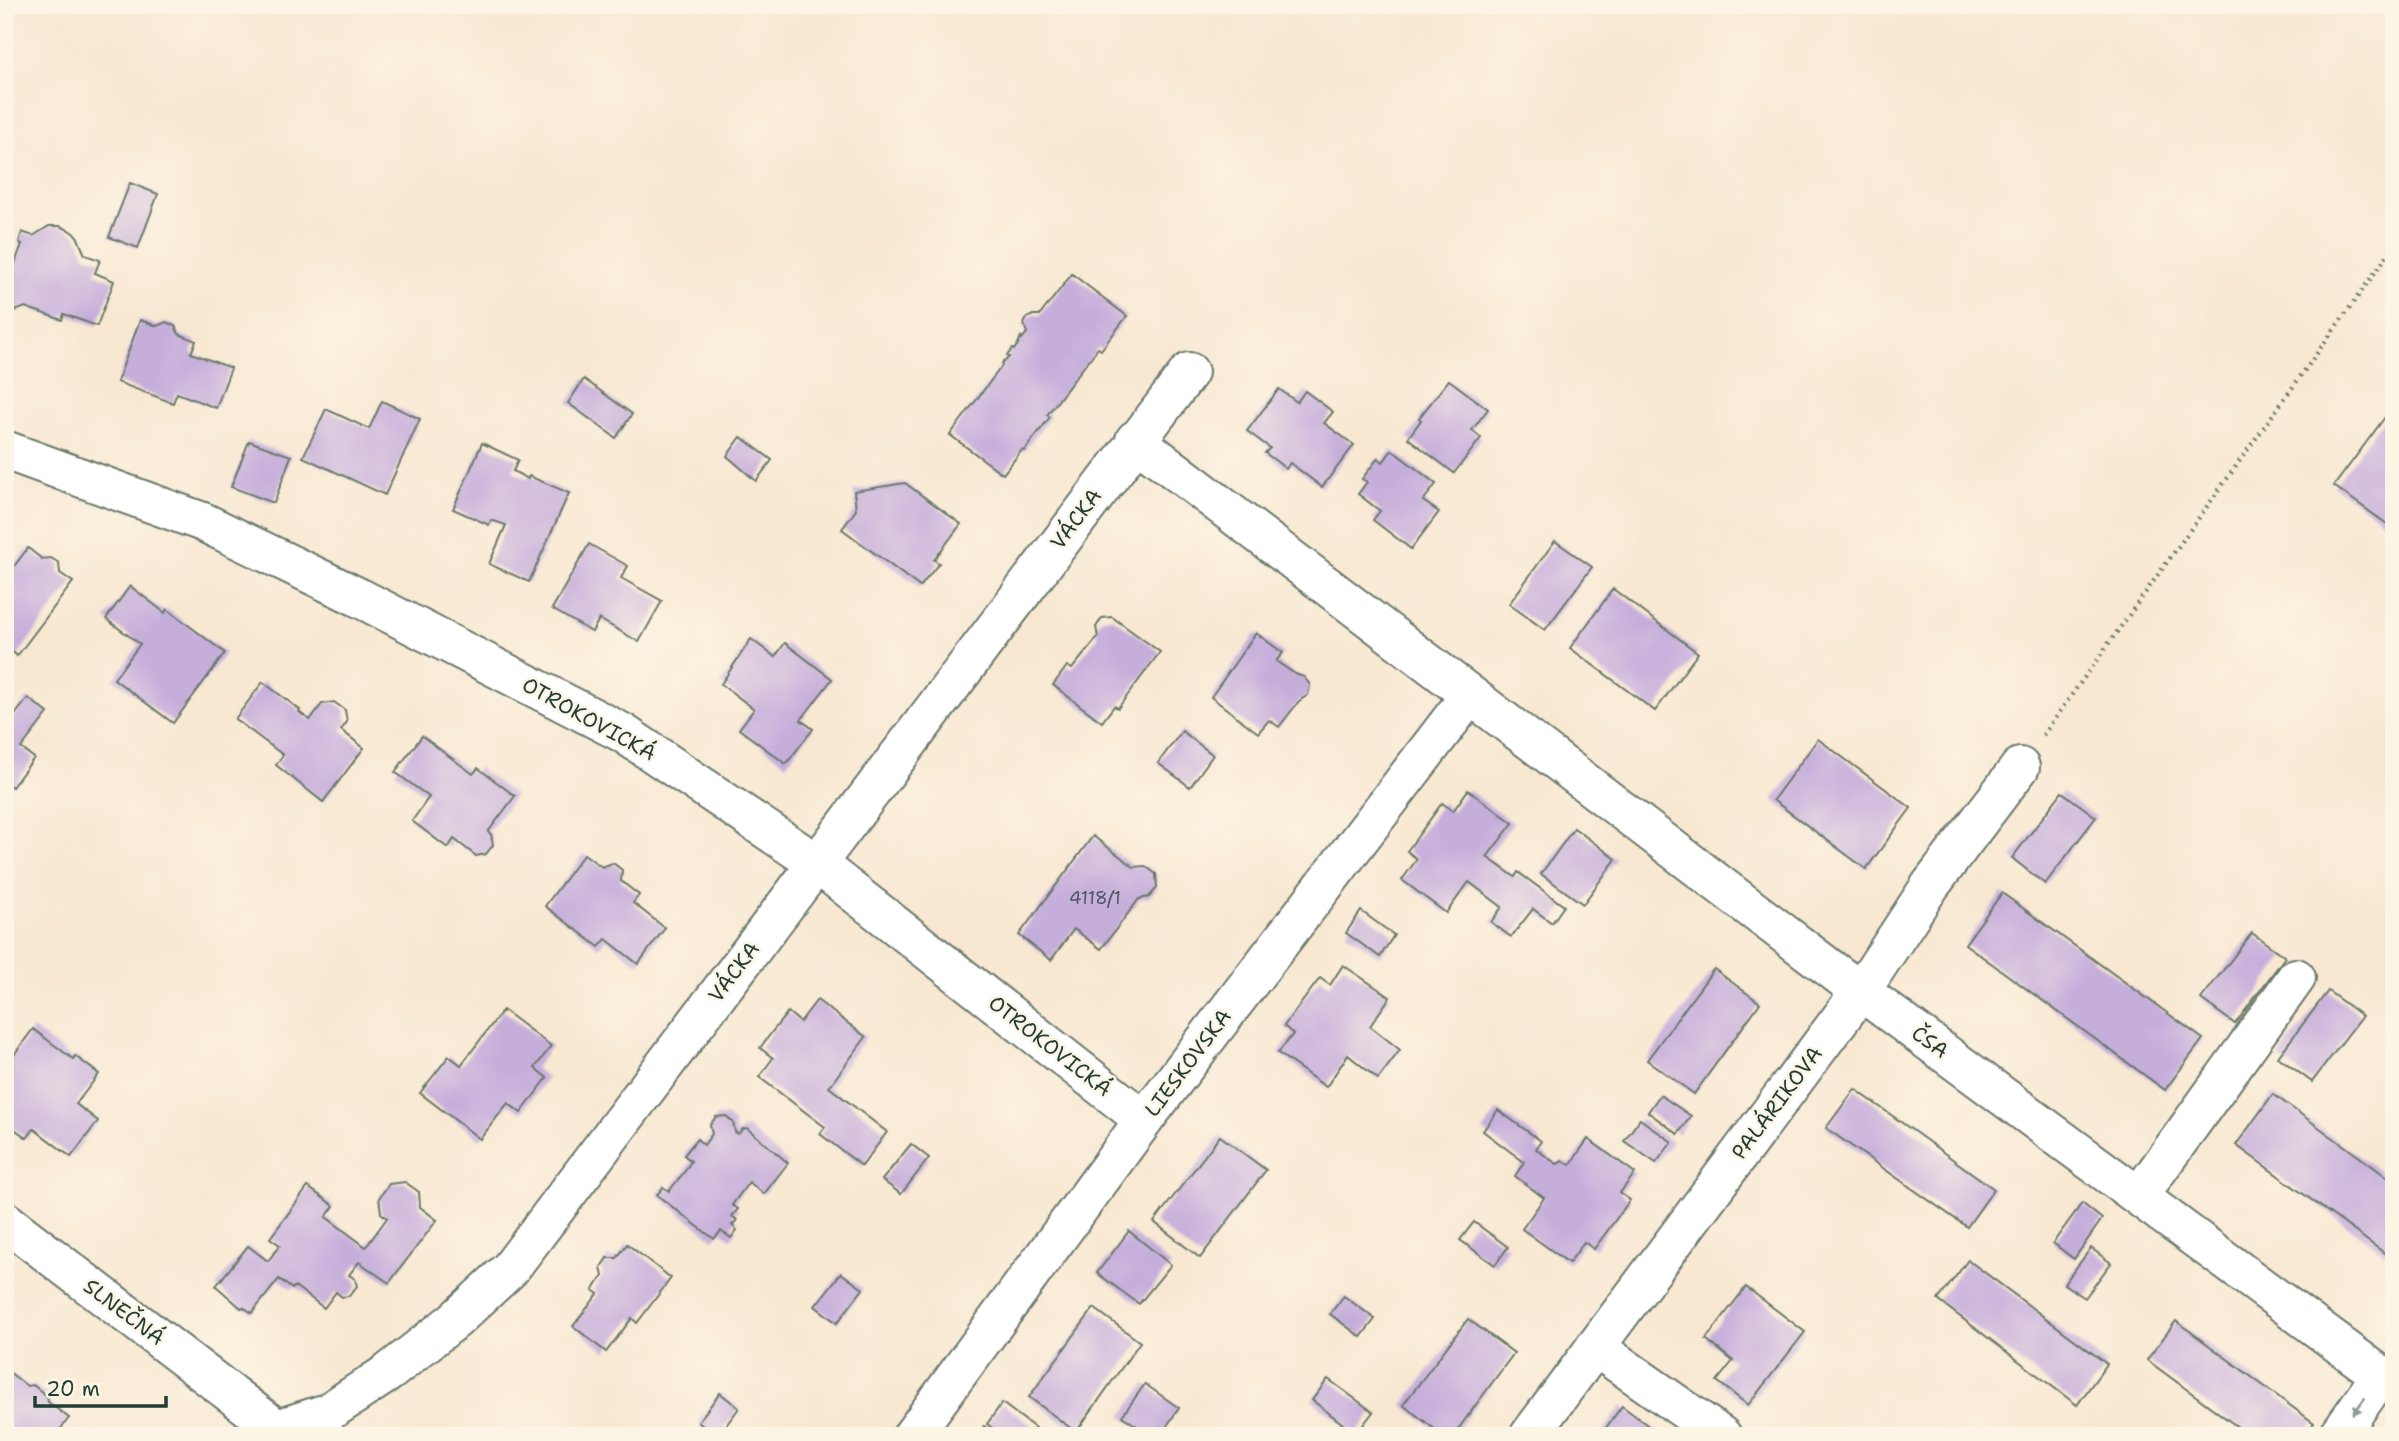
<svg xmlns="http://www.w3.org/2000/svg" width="2399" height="1441" viewBox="0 0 2399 1441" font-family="'Shantell Sans',sans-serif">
<rect width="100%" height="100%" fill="#fcf5e5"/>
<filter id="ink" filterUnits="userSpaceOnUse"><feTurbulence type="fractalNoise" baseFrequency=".0143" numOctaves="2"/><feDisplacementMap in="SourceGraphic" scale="14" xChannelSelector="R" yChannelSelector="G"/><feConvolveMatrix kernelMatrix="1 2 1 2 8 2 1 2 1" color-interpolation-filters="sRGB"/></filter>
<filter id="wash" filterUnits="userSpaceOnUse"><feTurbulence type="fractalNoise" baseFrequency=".00686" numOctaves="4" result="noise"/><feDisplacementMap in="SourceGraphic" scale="28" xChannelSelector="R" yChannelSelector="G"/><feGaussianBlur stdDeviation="1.57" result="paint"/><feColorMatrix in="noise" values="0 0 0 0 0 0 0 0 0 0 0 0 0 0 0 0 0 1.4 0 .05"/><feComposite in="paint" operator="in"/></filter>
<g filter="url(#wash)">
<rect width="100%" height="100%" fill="#f8e8d2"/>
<g id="blocks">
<g fill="#c6aedb">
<path d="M 130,183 L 158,194 L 138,248 L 109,237 Z"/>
<path d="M 49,226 L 60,226 L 69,230 L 77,236 L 85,255 L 100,260 L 95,273 L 114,281 L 97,326 L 64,314 L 62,320 L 25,307 L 16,311 L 7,307 L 5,303 L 5,290 L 22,244 L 19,242 L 22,232 L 33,236 Z"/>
<path d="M 1072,274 L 1127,316 L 1101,350 L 1098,348 L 1047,415 L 1050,417 L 1024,451 L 1022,450 L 1003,474 L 950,435 L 1001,367 L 1003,361 L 1004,362 L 1009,357 L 1007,356 L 1012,349 L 1014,350 L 1018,344 L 1021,337 L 1022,339 L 1027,333 L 1024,324 L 1027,318 L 1033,315 L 1040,315 Z"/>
<path d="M 140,320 L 157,326 L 166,322 L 175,326 L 179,334 L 196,341 L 191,353 L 231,368 L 216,408 L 177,393 L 173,403 L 117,382 Z"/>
<path d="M 584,379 L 632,414 L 616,438 L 568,403 Z"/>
<path d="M 1449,380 L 1488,409 L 1472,430 L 1481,438 L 1454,473 L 1408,438 L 1421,420 L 1419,418 Z"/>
<path d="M 1279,389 L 1297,402 L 1305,391 L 1333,412 L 1324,423 L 1354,445 L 1322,487 L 1290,463 L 1286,469 L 1276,461 L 1265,453 L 1270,448 L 1247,431 Z"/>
<path d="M 382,401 L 420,419 L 385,495 L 303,457 L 326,409 L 369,429 Z"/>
<path d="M 2394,405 L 2394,529 L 2334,486 Z"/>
<path d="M 741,437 L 772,460 L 756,481 L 727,456 Z"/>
<path d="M 249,441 L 291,456 L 274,503 L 231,487 Z"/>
<path d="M 482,443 L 518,460 L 513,471 L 528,479 L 529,476 L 569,493 L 529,582 L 489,564 L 506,525 L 491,520 L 489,525 L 453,509 Z"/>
<path d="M 1392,450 L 1436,484 L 1423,501 L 1439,512 L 1411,549 L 1373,520 L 1380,511 L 1358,494 L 1367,482 L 1362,479 L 1378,458 L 1383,462 Z"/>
<path d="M 905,483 L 961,524 L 934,560 L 939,563 L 920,587 L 842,529 L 856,510 L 854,491 Z"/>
<path d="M 1555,541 L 1592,567 L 1545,630 L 1509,604 Z"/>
<path d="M 589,544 L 628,566 L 621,578 L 662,601 L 639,642 L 599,619 L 592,632 L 552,609 Z"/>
<path d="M 28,548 L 42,559 L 51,558 L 59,563 L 60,573 L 73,582 L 17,656 L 12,651 L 5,660 L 5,578 Z"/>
<path d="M 130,586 L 165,613 L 167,609 L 225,653 L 173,723 L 114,679 L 140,644 L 106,619 Z"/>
<path d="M 1613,589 L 1698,653 L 1655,711 L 1570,648 Z"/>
<path d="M 1112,617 L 1160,652 L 1118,708 L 1114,706 L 1102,722 L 1053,685 L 1067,666 L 1072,669 L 1098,637 L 1096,627 L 1102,618 Z"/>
<path d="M 1256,633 L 1283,653 L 1276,661 L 1295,674 L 1304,677 L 1310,685 L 1308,695 L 1299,701 L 1279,727 L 1269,720 L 1258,733 L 1211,697 Z"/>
<path d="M 751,639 L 775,657 L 785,643 L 832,679 L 801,720 L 813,729 L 786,764 L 739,729 L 754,709 L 721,684 Z"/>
<path d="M 263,682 L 300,710 L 299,712 L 310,720 L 322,704 L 334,702 L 345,710 L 347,722 L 341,730 L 364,748 L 323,802 L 276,765 L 283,755 L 235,719 Z"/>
<path d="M 28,698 L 48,713 L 21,748 L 34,758 L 12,787 L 5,782 L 5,728 Z"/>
<path d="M 1182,731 L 1213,755 L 1190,787 L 1158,763 Z"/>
<path d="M 422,736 L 473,774 L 478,768 L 515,796 L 488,832 L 491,834 L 493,845 L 486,854 L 476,856 L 454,839 L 448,848 L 412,821 L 429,797 L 395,772 Z"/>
<path d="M 1818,739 L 1911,808 L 1866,869 L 1773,800 Z"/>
<path d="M 1468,790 L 1513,823 L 1487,857 L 1515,877 L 1518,872 L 1564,906 L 1552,923 L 1533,909 L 1511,937 L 1491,922 L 1502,907 L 1469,882 L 1446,913 L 1402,880 L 1417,859 L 1407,851 L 1410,847 L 1442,803 L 1453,811 Z"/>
<path d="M 2062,792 L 2096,817 L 2045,884 L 2012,858 Z"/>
<path d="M 1574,828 L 1616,859 L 1583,904 L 1541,874 Z"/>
<path d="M 1093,836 L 1134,867 L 1145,866 L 1156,874 L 1157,888 L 1149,897 L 1139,899 L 1101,949 L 1074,929 L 1051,960 L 1019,935 Z"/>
<path d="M 584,854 L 602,867 L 613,863 L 622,870 L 621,881 L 639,895 L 633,903 L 665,928 L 638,964 L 606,939 L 599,947 L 545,906 Z"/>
<path d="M 2002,893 L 2203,1039 L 2165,1090 L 1965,944 Z"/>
<path d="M 1361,911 L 1394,935 L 1380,957 L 1346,933 Z"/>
<path d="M 2252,933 L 2285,957 L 2235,1024 L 2201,999 Z"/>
<path d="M 1343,965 L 1390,997 L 1370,1026 L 1400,1050 L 1378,1079 L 1348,1055 L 1326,1087 L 1278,1053 L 1293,1034 L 1284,1026 L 1320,978 L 1330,985 Z"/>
<path d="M 1714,969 L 1760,1003 L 1694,1094 L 1647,1060 Z"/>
<path d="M 2328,991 L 2362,1016 L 2312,1082 L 2278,1057 Z"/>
<path d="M 817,1000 L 866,1037 L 829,1087 L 887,1132 L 862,1166 L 820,1134 L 825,1127 L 759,1077 L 773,1058 L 760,1048 L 775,1028 L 788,1012 L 800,1022 Z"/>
<path d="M 503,1010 L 551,1046 L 535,1068 L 547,1078 L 521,1113 L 508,1103 L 480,1139 L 420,1093 L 449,1056 L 461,1065 Z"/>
<path d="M 33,1029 L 73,1059 L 75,1056 L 99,1074 L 76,1104 L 98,1121 L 71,1157 L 34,1129 L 27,1138 L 5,1122 L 5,1057 L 13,1056 Z"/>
<path d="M 1855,1089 L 1994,1189 L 1967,1227 L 1826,1128 Z"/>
<path d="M 2273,1094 L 2394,1182 L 2394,1260 L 2236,1145 Z"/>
<path d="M 1660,1095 L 1691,1116 L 1678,1134 L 1648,1112 Z"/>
<path d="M 1498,1110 L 1541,1141 L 1536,1149 L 1557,1164 L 1563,1161 L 1570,1165 L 1588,1139 L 1635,1173 L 1620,1193 L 1630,1200 L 1594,1249 L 1584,1242 L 1569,1263 L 1522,1229 L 1544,1198 L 1515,1176 L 1524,1162 L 1483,1131 Z"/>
<path d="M 726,1116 L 733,1122 L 735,1132 L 738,1134 L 743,1129 L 747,1128 L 788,1163 L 764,1194 L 749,1182 L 732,1205 L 738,1209 L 732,1216 L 737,1220 L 732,1225 L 737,1230 L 731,1238 L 721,1231 L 714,1239 L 657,1195 L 663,1187 L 669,1191 L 685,1171 L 691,1161 L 684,1155 L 697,1139 L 704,1145 L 712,1134 L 710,1125 L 716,1117 Z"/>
<path d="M 1640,1119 L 1672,1142 L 1656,1163 L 1624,1141 Z"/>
<path d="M 1220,1136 L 1266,1170 L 1200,1258 L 1154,1222 Z"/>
<path d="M 911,1144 L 929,1158 L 901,1194 L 882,1180 Z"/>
<path d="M 405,1182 L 419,1192 L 420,1207 L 437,1220 L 389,1283 L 359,1262 L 349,1275 L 355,1279 L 357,1286 L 349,1296 L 342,1297 L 336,1292 L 324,1308 L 295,1286 L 292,1289 L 279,1279 L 252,1313 L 243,1307 L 241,1308 L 216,1286 L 248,1246 L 268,1261 L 280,1245 L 270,1238 L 308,1187 L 334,1206 L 326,1217 L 366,1247 L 387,1218 L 381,1213 L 379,1198 L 389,1184 Z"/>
<path d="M 2082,1203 L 2102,1219 L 2074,1259 L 2053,1243 Z"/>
<path d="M 1474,1222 L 1508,1247 L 1495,1265 L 1460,1240 Z"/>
<path d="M 1129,1231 L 1171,1265 L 1139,1304 L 1097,1273 Z"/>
<path d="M 627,1244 L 671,1278 L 637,1323 L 632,1318 L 606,1352 L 573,1326 L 598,1294 L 593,1290 L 603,1276 L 601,1267 L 607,1258 L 617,1258 Z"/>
<path d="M 2091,1248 L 2111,1263 L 2085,1298 L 2064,1284 Z"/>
<path d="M 1968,1260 L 2107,1364 L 2077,1405 L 1938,1300 Z"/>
<path d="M 841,1273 L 863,1289 L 837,1323 L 815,1306 Z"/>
<path d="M 1746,1287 L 1805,1332 L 1748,1405 L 1717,1381 L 1733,1361 L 1706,1339 Z"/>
<path d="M 1344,1296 L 1375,1319 L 1361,1337 L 1330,1314 Z"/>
<path d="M 1094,1308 L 1140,1342 L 1076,1432 L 1029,1397 Z"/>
<path d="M 1468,1319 L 1514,1353 L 1453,1436 L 1444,1436 L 1403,1405 Z"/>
<path d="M 2176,1321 L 2314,1423 L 2304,1436 L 2250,1436 L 2147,1360 Z"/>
<path d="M 5,1369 L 27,1386 L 33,1385 L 47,1396 L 48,1402 L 69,1418 L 55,1436 L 5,1436 Z"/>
<path d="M 1328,1379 L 1373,1412 L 1356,1434 L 1312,1400 Z"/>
<path d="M 1145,1384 L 1179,1408 L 1160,1436 L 1152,1436 L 1122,1416 Z"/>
<path d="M 720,1393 L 739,1408 L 718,1436 L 715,1436 L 698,1422 Z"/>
<path d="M 1002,1403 L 1035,1428 L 1029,1436 L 1003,1436 L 987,1424 Z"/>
<path d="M 1622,1406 L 1662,1436 L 1600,1436 Z"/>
<path d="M 984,1426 L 997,1436 L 977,1436 Z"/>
</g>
</g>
</g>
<g filter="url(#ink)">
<use href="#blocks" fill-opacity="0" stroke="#6b796b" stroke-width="2"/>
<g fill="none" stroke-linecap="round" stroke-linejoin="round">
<defs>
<g id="minor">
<path d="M 1135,440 L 1832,970 L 2394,1385"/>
<path d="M 5,450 L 203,522 L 360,598 L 623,733 L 816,863 L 1144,1120"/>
<path d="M 2139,1196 L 2296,978"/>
<path d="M 5,1221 L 277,1429"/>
<path d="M 1595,1347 L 1722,1436"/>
<path d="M 276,1436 L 277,1429 L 327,1413 L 389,1372 L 455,1320 L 510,1269 L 1189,372"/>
<path d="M 912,1436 L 1144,1120 L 1470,695"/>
<path d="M 1529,1436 L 1861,991 L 1930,886 L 2020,767"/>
<path d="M 2338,1436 L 2381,1375"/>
</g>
</defs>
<use href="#minor" stroke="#6b796b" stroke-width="42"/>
<path stroke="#6b796b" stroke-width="4.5" stroke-dasharray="2 5" stroke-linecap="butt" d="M 2043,735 L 2394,246"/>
<use href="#minor" stroke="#fff" stroke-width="38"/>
</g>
<defs><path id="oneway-solid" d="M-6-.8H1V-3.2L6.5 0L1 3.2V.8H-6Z" transform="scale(1.75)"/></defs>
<use fill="#8f9e9a" href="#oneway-solid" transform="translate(2359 1406) rotate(126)"/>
</g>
<g text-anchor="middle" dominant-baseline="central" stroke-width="5" stroke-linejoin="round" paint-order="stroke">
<g font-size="18" fill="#49595e">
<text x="1095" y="898">4118/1</text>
</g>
<g font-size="21" fill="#1f3d34" stroke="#fcf5e5">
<text transform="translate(1076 519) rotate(-53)">VÁCKA</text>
<text transform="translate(589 719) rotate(29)">OTROKOVICKÁ</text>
<text transform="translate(734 972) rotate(-53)">VÁCKA</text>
<text transform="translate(1930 1042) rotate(36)">ČSA</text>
<text transform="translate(1050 1046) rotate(38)">OTROKOVICKÁ</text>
<text transform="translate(1188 1063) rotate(-53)">LIESKOVSKA</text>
<text transform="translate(1777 1103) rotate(-53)">PALÁRIKOVA</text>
<text transform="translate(124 1312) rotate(37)">SLNEČNÁ</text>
</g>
</g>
<rect width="2399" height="1441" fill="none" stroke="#fcf5e5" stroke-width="28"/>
<path d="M35 1396v10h131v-10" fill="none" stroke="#1f3d34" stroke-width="3.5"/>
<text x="46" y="1396" font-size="21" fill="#1f3d34" stroke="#fcf5e5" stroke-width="5" paint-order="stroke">20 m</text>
</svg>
